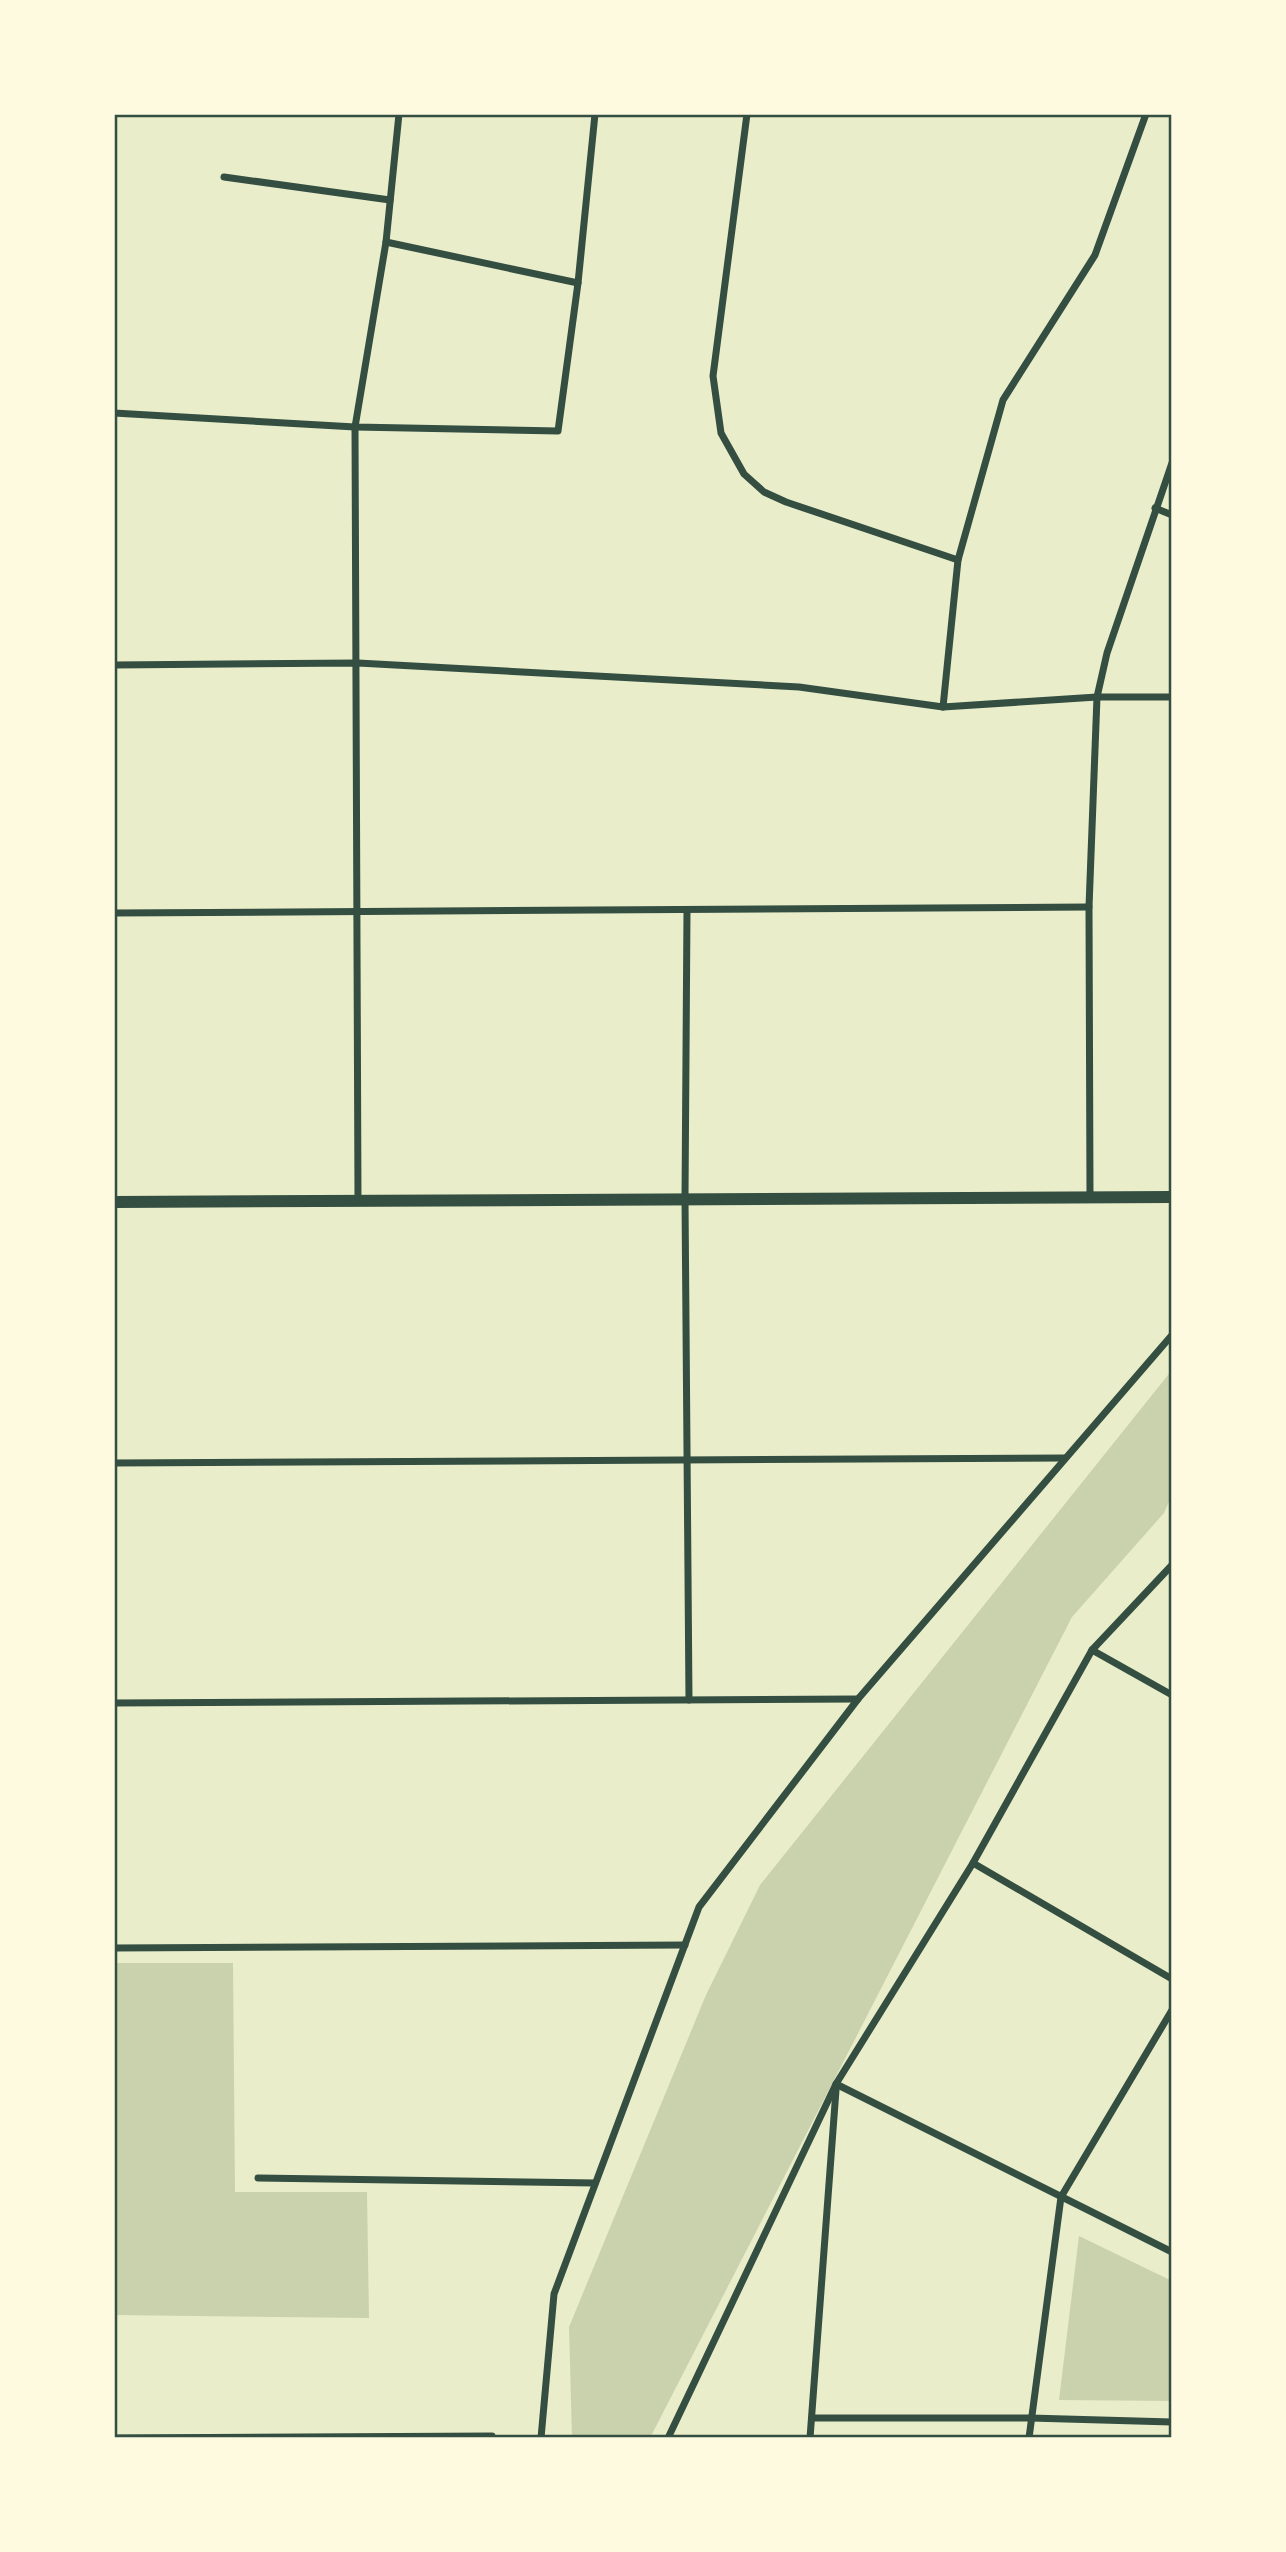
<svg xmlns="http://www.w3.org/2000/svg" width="1286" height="2552" viewBox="0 0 1286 2552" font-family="'Roboto Condensed',sans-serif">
<rect width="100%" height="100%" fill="#e9edc9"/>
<g fill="#cad2ad">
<path d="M 1172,1370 L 1172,1495 L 1164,1513 L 1072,1617 L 650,2438 L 572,2438 L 569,2327 L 706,1995 L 760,1885 Z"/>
<path d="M 114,1963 L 233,1963 L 235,2192 L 367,2192 L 369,2318 L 114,2315 Z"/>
<path d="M 1079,2236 L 1172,2281 L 1172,2401 L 1059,2400 Z"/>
</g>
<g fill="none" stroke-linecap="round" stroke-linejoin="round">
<g stroke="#344e41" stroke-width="7">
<path d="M 747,114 L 713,376 L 721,433 L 744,474 L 764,492 L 786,502 L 958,560"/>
<path d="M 224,177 L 390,200"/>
<path d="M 386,242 L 578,283"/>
<path d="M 114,413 L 355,427 L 558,431 L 578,283 L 595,114"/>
<path d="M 1155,508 L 1172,515"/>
<path d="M 114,665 L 358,663 L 799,687 L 943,707 L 1097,697 L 1172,697"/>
<path d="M 943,707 L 958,560 L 1003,400 L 1095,255 L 1146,114"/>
<path d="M 687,910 L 685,1199 L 689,1700"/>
<path d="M 114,913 L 1089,907"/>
<path d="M 1090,1197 L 1089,907 L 1097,697 L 1107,653 L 1172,463"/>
<path d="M 358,1201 L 355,427 L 386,242 L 399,114"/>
<path d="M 114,1463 L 1065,1458"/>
<path d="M 1092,1650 L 1172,1695"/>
<path d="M 114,1703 L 858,1699"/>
<path d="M 973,1863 L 1172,1979"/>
<path d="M 114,1948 L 685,1945"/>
<path d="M 836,2084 L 1172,2252"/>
<path d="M 258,2178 L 595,2183"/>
<path d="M 812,2418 L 1030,2418 L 1172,2422"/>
<path d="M 114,2438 L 492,2436"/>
<path d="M 541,2438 L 554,2294 L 699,1907 L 858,1699 L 1172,1335"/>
<path d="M 668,2438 L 836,2084 L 973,1863 L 1092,1650 L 1172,1565"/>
<path d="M 810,2438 L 836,2090"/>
<path d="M 1029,2438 L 1061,2197 L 1172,2010"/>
</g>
<path stroke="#344e41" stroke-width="12" d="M 114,1202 L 1172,1197"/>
</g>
<rect width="1286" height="2552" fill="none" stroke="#fefae0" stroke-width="231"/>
<rect x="116" y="116" width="1054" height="2320" fill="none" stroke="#344e41" stroke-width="2.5"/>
</svg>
